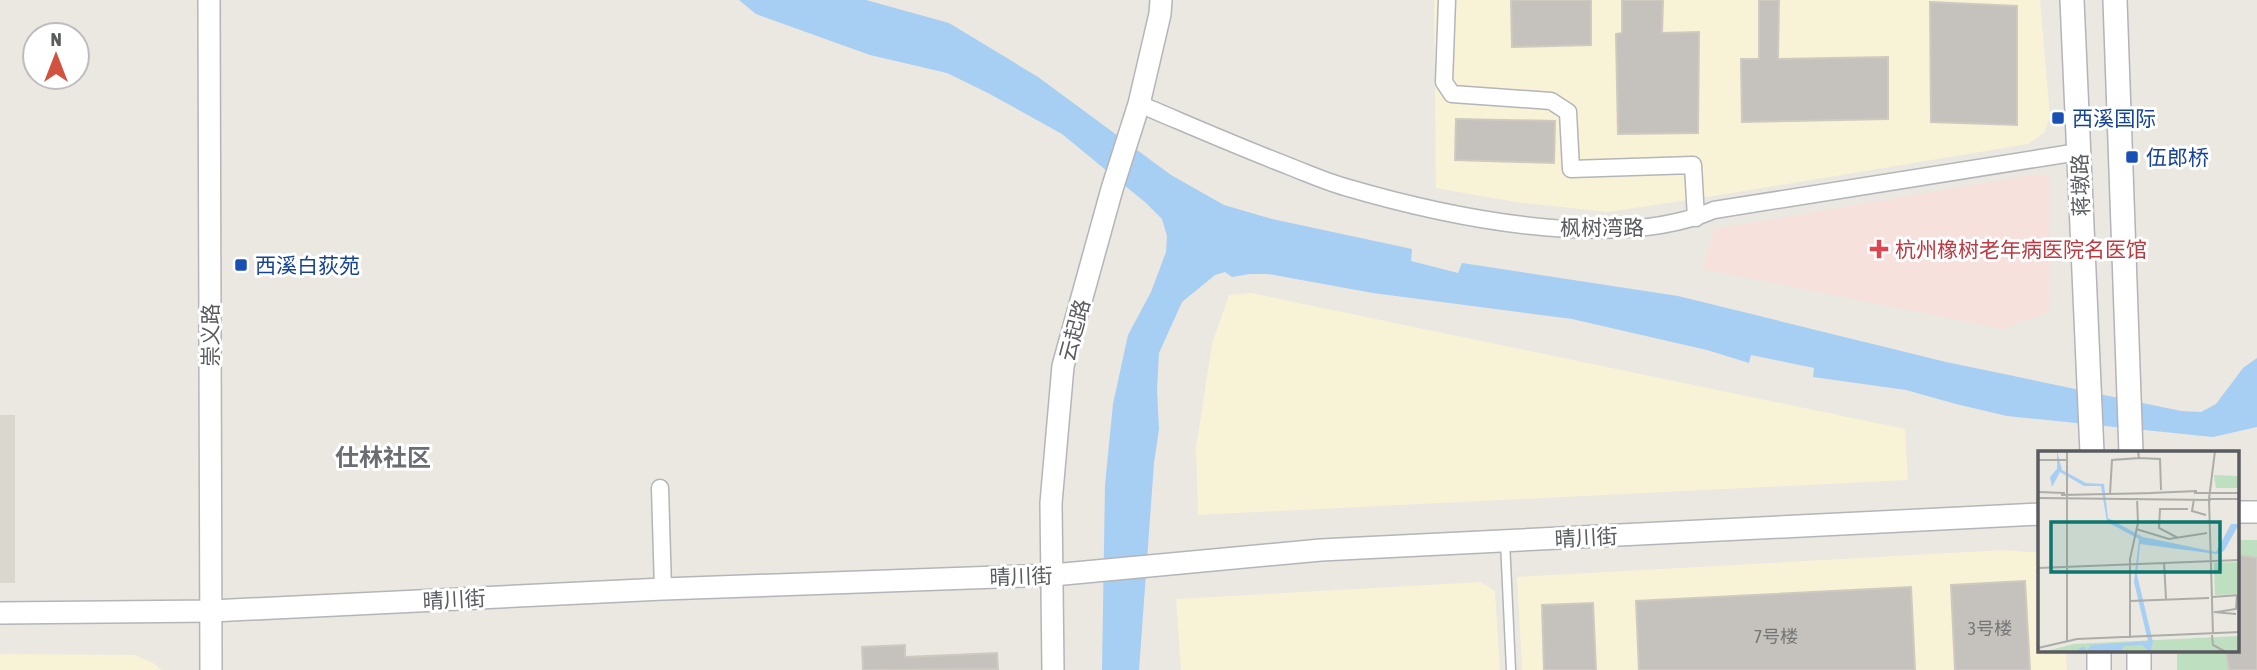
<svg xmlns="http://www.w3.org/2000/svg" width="2257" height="670" viewBox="0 0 2257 670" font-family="'Asap Condensed','Noto Sans SC',sans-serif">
<rect width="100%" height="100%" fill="#eae8e0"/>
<g fill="#f8f2d7">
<path d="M 1434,0 L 2040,0 L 2050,116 L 2045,132 L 2028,144 L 1708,197 L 1608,212 L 1515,202 L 1436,188 Z"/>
<path d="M 1251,293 L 1905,429 L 1908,480 L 1198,515 L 1196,448 L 1212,344 L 1229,295 Z"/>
<path d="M 2004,550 L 2040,553 L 2040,651 L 2066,651 L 2067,670 L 1522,670 L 1517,577 Z"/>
<path d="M 1481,582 L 1495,591 L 1500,670 L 1181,670 L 1176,599 Z"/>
<path d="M 0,654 L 135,655 L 155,664 L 162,670 L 0,670 Z"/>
</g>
<rect fill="#dad7cf" x="0" y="415" width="15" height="168"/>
<path fill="#f6e1dd" d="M 2039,174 L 2050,177 L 2049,312 L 2002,329 L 1703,269 L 1714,229 Z"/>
<path fill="#bfdfc1" d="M 2238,540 L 2257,540 L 2257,670 L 2177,670 L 2177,651 L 2238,651 Z"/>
<path fill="#a7cef3" d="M 739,0 L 866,0 L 949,23 L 1038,77 L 1171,175 L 1224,205 L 1272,219 L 1412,249 L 1411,261 L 1458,273 L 1462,263 L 1678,296 L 1946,362 L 2181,411 L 2201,412 L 2216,404 L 2243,368 L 2257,358 L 2257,427 L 2213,437 L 2007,416 L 1956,404 L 1906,390 L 1813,377 L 1814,368 L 1751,355 L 1749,363 L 1707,350 L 1572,319 L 1373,293 L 1268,274 L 1250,274 L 1232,277 L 1225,272 L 1215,275 L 1182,302 L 1159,353 L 1157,390 L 1159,429 L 1154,463 L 1139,670 L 1102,670 L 1105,485 L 1113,404 L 1128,335 L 1151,292 L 1166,252 L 1167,236 L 1162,219 L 1146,203 L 1062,134 L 988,93 L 947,73 L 870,55 L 756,14 Z"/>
<g fill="#c5c2bd" stroke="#cecac0" stroke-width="2">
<path d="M 1511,0 L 1591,0 L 1591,45 L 1512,47 Z"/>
<path d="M 1622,0 L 1663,0 L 1662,33 L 1699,32 L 1698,133 L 1618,134 L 1616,34 L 1622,33 Z"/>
<path d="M 1759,0 L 1779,0 L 1778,59 L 1888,57 L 1888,119 L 1742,122 L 1741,59 L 1759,59 Z"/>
<path d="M 1930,2 L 2017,6 L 2017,125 L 1931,122 Z"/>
<path d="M 1456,119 L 1555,121 L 1554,163 L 1455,160 Z"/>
<path d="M 2238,555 L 2257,558 L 2257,670 L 2229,670 L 2226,651 L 2238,651 Z"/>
<path d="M 2025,581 L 2030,670 L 1955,670 L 1951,585 Z"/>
<path d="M 1911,587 L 1915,670 L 1639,670 L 1636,601 Z"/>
<path d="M 1593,603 L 1596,670 L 1544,670 L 1542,605 Z"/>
<path d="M 905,645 L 905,657 L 997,653 L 998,669 L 863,670 L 862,647 Z"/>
</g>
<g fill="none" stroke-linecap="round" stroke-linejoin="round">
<defs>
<path id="service" d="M 1505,541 L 1511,670"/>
<g id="minor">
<path d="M 1447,0 L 1444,82 L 1452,94 L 1551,101 L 1568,112 L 1571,169 L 1693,165 L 1696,218"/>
<path d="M 1139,104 C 1189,125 1239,147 1291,167 C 1309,174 1327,182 1345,187 C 1447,217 1614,253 1714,210 L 2078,152"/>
<path d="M 660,488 L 663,589"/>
</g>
<g id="tertiary">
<path d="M 209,0 L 211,670"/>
<path d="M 2238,512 L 2257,512"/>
<path d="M 0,613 L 212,611 L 663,589 L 1053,575 L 1321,550 L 2040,514"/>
<path d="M 1053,670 L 1051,503 L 1063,366 L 1112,189 L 1139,104 L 1160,14 L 1161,0"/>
</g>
<g id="secondary">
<path d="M 2072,0 L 2092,453"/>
<path d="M 2115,0 L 2131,453"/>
<path d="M 2099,651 L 2099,670"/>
<path d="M 2139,651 L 2139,670"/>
</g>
</defs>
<use href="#service" stroke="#b3b5b9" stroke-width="11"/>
<use href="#minor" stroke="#b3b5b9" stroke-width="19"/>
<use href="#tertiary" stroke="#b3b5b9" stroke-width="24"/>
<use href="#secondary" stroke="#b2b4b9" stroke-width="26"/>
<use href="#service" stroke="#fff" stroke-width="8"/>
<use href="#minor" stroke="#fff" stroke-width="16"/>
<use href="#tertiary" stroke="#fff" stroke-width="21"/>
<use href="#secondary" stroke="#fff" stroke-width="23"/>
</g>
<g fill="#1a4fb4" stroke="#fff" stroke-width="2.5">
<rect x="2051" y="111" width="14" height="14" rx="3.5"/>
<rect x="2125" y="150" width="14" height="14" rx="3.5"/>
<rect x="234" y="258" width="14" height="14" rx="3.5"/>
</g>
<path fill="#e0444e" stroke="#fff" stroke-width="2.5" d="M1875.5 238.5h7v7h7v7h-7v7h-7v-7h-7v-7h7z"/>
<g text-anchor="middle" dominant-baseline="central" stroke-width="6" stroke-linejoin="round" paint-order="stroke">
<g font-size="18" fill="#747576">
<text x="1990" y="628">3号楼</text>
<text x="1776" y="636">7号楼</text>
</g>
<g font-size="21" fill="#164399" stroke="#fff" text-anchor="start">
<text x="2072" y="118">西溪国际</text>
<text x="2146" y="157">伍郎桥</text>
<text x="255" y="265">西溪白荻苑</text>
</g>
<g font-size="21" fill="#595b5f" stroke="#fff">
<text transform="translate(2080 185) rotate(-92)">蒋墩路</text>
<text x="1602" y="227">枫树湾路</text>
<text transform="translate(1074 330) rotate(-75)">云起路</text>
<text transform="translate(210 335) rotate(-90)">崇义路</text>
<text transform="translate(1586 537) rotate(-3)">晴川街</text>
<text transform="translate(1021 576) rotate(-2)">晴川街</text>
<text transform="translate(454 599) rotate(-3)">晴川街</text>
</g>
<g font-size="21" fill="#be3a42" stroke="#fff" text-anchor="start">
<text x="1895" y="249">杭州橡树老年病医院名医馆</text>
</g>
<g font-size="24" font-weight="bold" fill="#6a6d71" stroke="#fff">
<text x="383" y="457">仕林社区</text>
</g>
</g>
<g transform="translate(2038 451)">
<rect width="201" height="201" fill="#eae8e0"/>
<path d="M 176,24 L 201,25 L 201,37 L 178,37 ZM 201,111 L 201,143 L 177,144 L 176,112 ZM 201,185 L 201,201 L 4,201 L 36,193 Z" fill="#bfdfc1"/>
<path d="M 19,0 L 24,19 L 48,32 L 66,33 L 70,67 L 105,86 L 178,101 L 193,73 L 201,73 L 186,100 L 179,103 L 102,93 L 99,124 L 115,191 L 112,201 L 104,194 L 86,195 L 83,201 L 37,200 L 46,195 L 49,200 L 53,194 L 110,190 L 96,131 L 101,88 L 69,71 L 63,35 L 46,35 L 22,21 L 14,36 L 12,26 L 19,18 Z" fill="#a7cef3"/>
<path fill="none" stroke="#acaca8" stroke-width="2" d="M 29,0 L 29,191M 101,7 L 122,8 L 123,39M 0,9 L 28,9M 0,41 L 27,42M 112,42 L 159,40M 156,42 L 202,42M 72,43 L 74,9 L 101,7 L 100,0M 23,44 L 117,42M 0,47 L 173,49M 156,48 L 154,60 L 168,64M 171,48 L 202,48M 98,78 L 131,88 L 169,82M 140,87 L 121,77 L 122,58 L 150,58M 126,111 L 128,148M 0,117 L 202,109M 174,146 L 202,144M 92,150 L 171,147M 176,161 L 198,163M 179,161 L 198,158 L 199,144M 175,183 L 171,48 L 177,0M 174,184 L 175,194 L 188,201M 92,187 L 92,108 L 100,72 L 99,47M 0,197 L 39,188 L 202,181"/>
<path fill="#0f766e" fill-opacity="0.15" stroke="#0f766e" stroke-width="3.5" d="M 13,71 L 182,71 L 182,121 L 13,121 Z"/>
<rect width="201" height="201" fill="none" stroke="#595b5f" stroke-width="3.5"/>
</g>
<g transform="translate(56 56)"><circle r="33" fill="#ffffff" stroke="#bdbdbf" stroke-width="2"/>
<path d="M0-5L12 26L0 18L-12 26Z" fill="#d1523f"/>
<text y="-10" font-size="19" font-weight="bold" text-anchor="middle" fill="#595b5f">N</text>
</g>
</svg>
